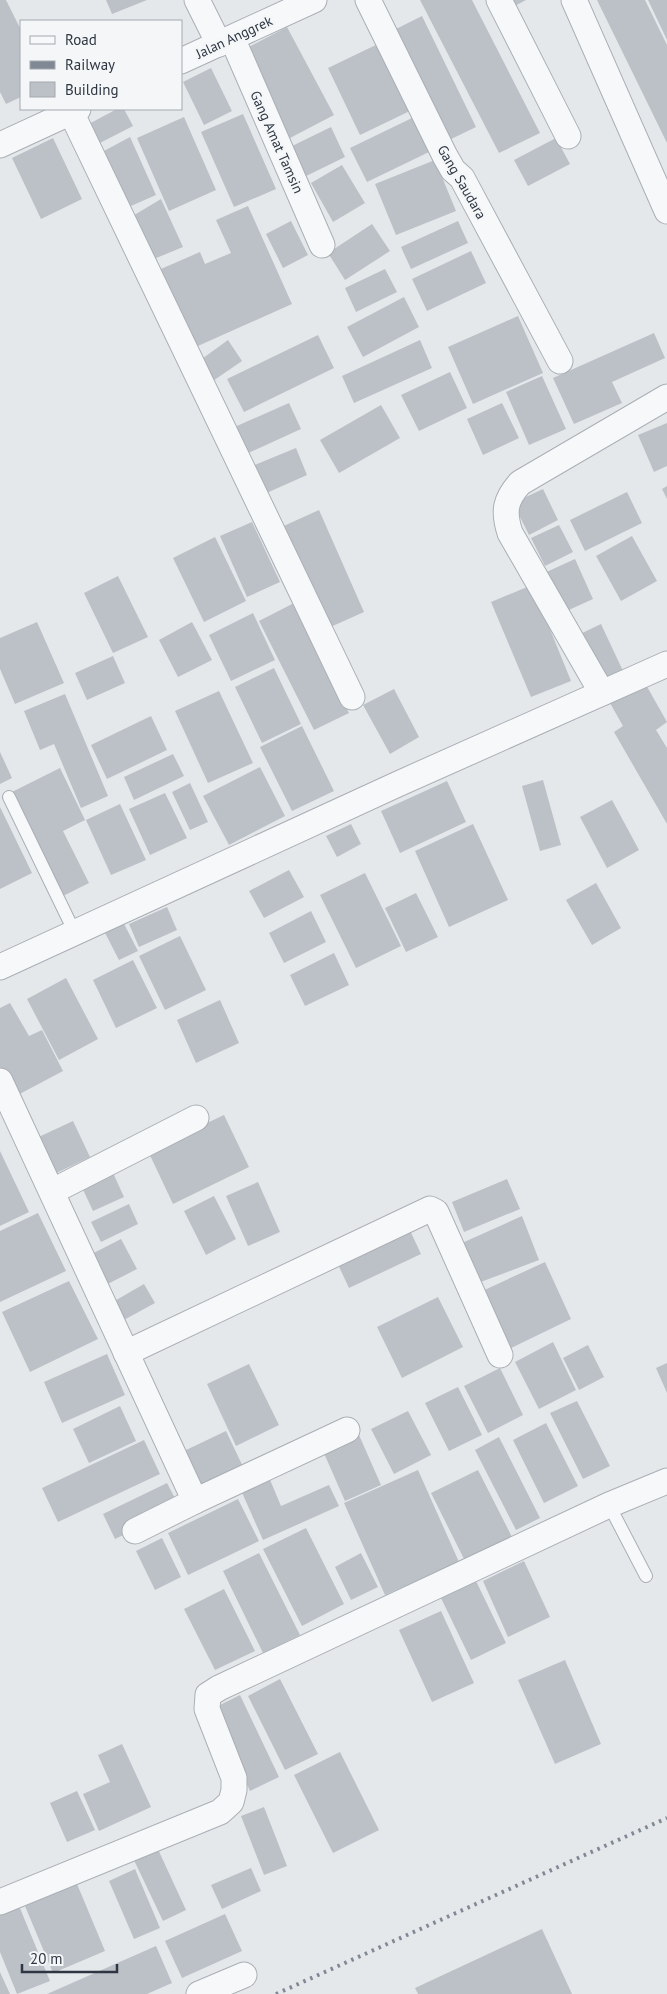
<svg xmlns="http://www.w3.org/2000/svg" width="667" height="1994" viewBox="0 0 667 1994" font-family="'PT Sans',sans-serif">
<rect width="100%" height="100%" fill="#e5e8eb"/>
<g fill="#bcc1c8">
<path d="M 0,0 L 6,0 L 21,30 L 21,97 L 6,104 L 0,92 Z"/>
<path d="M 106,0 L 147,0 L 112,14 Z"/>
<path d="M 420,0 L 472,0 L 540,133 L 499,153 Z"/>
<path d="M 507,0 L 526,0 L 511,8 Z"/>
<path d="M 597,0 L 645,0 L 667,45 L 667,143 Z"/>
<path d="M 648,0 L 667,0 L 667,40 Z"/>
<path d="M 422,16 L 476,127 L 445,142 L 392,31 Z"/>
<path d="M 287,27 L 334,115 L 290,138 L 243,50 Z"/>
<path d="M 380,43 L 412,110 L 360,135 L 328,68 Z"/>
<path d="M 211,68 L 232,111 L 204,125 L 183,82 Z"/>
<path d="M 117,109 L 124,109 L 133,126 L 96,145 L 85,126 Z"/>
<path d="M 243,114 L 276,189 L 234,207 L 201,132 Z"/>
<path d="M 184,117 L 216,190 L 169,211 L 137,138 Z"/>
<path d="M 412,118 L 429,152 L 367,182 L 350,148 Z"/>
<path d="M 331,127 L 345,157 L 302,178 L 288,148 Z"/>
<path d="M 130,137 L 156,195 L 124,209 L 102,152 Z"/>
<path d="M 53,138 L 82,199 L 41,219 L 12,158 Z"/>
<path d="M 556,138 L 570,164 L 528,186 L 514,160 Z"/>
<path d="M 435,160 L 456,211 L 396,235 L 375,184 Z"/>
<path d="M 342,165 L 365,203 L 333,222 L 311,183 Z"/>
<path d="M 161,199 L 183,247 L 149,261 L 131,217 Z"/>
<path d="M 248,206 L 292,304 L 189,350 L 154,272 L 200,252 L 205,264 L 231,253 L 216,220 Z"/>
<path d="M 291,221 L 308,255 L 283,268 L 266,234 Z"/>
<path d="M 458,221 L 468,243 L 411,269 L 401,247 Z"/>
<path d="M 372,224 L 390,251 L 345,280 L 328,253 Z"/>
<path d="M 471,251 L 486,283 L 427,311 L 412,279 Z"/>
<path d="M 385,269 L 397,292 L 356,312 L 345,288 Z"/>
<path d="M 404,297 L 419,327 L 363,357 L 347,327 Z"/>
<path d="M 518,316 L 543,373 L 473,404 L 448,347 Z"/>
<path d="M 654,333 L 665,358 L 612,382 L 622,403 L 574,424 L 553,378 Z"/>
<path d="M 318,335 L 334,368 L 244,412 L 227,379 Z"/>
<path d="M 228,340 L 242,361 L 207,385 L 195,364 Z"/>
<path d="M 420,340 L 432,368 L 354,403 L 342,376 Z"/>
<path d="M 450,372 L 467,408 L 419,431 L 401,395 Z"/>
<path d="M 542,376 L 566,429 L 529,445 L 506,392 Z"/>
<path d="M 289,403 L 301,429 L 242,456 L 230,429 Z"/>
<path d="M 502,403 L 519,438 L 483,455 L 467,419 Z"/>
<path d="M 381,405 L 400,438 L 339,473 L 320,440 Z"/>
<path d="M 667,423 L 667,466 L 654,472 L 638,435 Z"/>
<path d="M 296,448 L 307,475 L 262,495 L 250,467 Z"/>
<path d="M 667,486 L 667,499 L 662,489 Z"/>
<path d="M 543,489 L 558,520 L 529,535 L 513,503 Z"/>
<path d="M 627,492 L 642,523 L 585,551 L 570,520 Z"/>
<path d="M 319,510 L 364,612 L 326,629 L 277,529 Z"/>
<path d="M 252,522 L 280,582 L 247,597 L 220,536 Z"/>
<path d="M 559,525 L 573,552 L 545,566 L 531,538 Z"/>
<path d="M 632,536 L 657,581 L 621,601 L 596,556 Z"/>
<path d="M 215,537 L 246,601 L 204,622 L 173,558 Z"/>
<path d="M 575,559 L 593,599 L 560,614 L 542,574 Z"/>
<path d="M 118,576 L 148,637 L 113,653 L 84,593 Z"/>
<path d="M 532,585 L 571,681 L 531,697 L 491,602 Z"/>
<path d="M 294,603 L 349,713 L 314,730 L 259,621 Z"/>
<path d="M 253,613 L 275,660 L 231,681 L 209,635 Z"/>
<path d="M 37,622 L 64,683 L 15,704 L 0,669 L 0,638 Z"/>
<path d="M 192,622 L 212,660 L 178,677 L 159,640 Z"/>
<path d="M 601,624 L 623,671 L 600,682 L 578,635 Z"/>
<path d="M 113,656 L 125,683 L 87,700 L 75,673 Z"/>
<path d="M 274,668 L 301,724 L 262,743 L 235,687 Z"/>
<path d="M 645,683 L 667,722 L 656,730 L 667,748 L 667,824 L 614,732 L 623,726 L 610,703 Z"/>
<path d="M 394,689 L 419,737 L 390,754 L 363,705 Z"/>
<path d="M 219,691 L 253,763 L 208,783 L 175,711 Z"/>
<path d="M 65,694 L 108,796 L 81,808 L 54,744 L 40,750 L 24,711 Z"/>
<path d="M 151,716 L 167,750 L 107,779 L 91,745 Z"/>
<path d="M 302,726 L 334,791 L 292,811 L 260,747 Z"/>
<path d="M 0,752 L 12,778 L 0,784 Z"/>
<path d="M 173,754 L 184,776 L 134,800 L 124,777 Z"/>
<path d="M 260,767 L 285,816 L 229,845 L 203,796 Z"/>
<path d="M 60,768 L 85,820 L 63,831 L 89,883 L 59,898 L 8,794 Z"/>
<path d="M 543,780 L 561,845 L 540,851 L 522,786 Z"/>
<path d="M 447,781 L 466,822 L 400,853 L 381,811 Z"/>
<path d="M 190,783 L 208,822 L 190,830 L 172,792 Z"/>
<path d="M 165,793 L 187,838 L 150,855 L 129,809 Z"/>
<path d="M 612,800 L 639,850 L 607,868 L 580,817 Z"/>
<path d="M 120,804 L 146,860 L 111,875 L 86,820 Z"/>
<path d="M 0,807 L 32,873 L 0,889 Z"/>
<path d="M 351,824 L 361,844 L 337,857 L 326,836 Z"/>
<path d="M 473,824 L 508,900 L 449,927 L 415,851 Z"/>
<path d="M 289,870 L 304,897 L 264,918 L 249,891 Z"/>
<path d="M 365,873 L 401,946 L 356,968 L 320,895 Z"/>
<path d="M 596,883 L 621,928 L 592,945 L 566,900 Z"/>
<path d="M 416,893 L 438,937 L 406,952 L 385,908 Z"/>
<path d="M 167,907 L 177,930 L 139,947 L 129,924 Z"/>
<path d="M 311,911 L 326,942 L 284,963 L 269,933 Z"/>
<path d="M 122,920 L 138,951 L 119,960 L 103,929 Z"/>
<path d="M 180,936 L 206,990 L 165,1010 L 139,956 Z"/>
<path d="M 334,953 L 349,985 L 305,1006 L 290,975 Z"/>
<path d="M 133,960 L 157,1008 L 116,1028 L 93,980 Z"/>
<path d="M 66,978 L 98,1039 L 59,1060 L 27,999 Z"/>
<path d="M 220,1000 L 239,1043 L 196,1063 L 177,1020 Z"/>
<path d="M 10,1003 L 29,1036 L 42,1030 L 63,1071 L 14,1097 L 0,1071 L 0,1008 Z"/>
<path d="M 224,1115 L 249,1167 L 173,1204 L 148,1151 Z"/>
<path d="M 73,1121 L 90,1157 L 48,1177 L 30,1141 Z"/>
<path d="M 0,1151 L 29,1212 L 0,1226 Z"/>
<path d="M 109,1164 L 124,1197 L 93,1211 L 78,1179 Z"/>
<path d="M 507,1179 L 520,1209 L 464,1232 L 452,1202 Z"/>
<path d="M 258,1182 L 280,1232 L 248,1246 L 226,1196 Z"/>
<path d="M 214,1196 L 236,1239 L 206,1255 L 184,1211 Z"/>
<path d="M 129,1204 L 138,1224 L 101,1242 L 91,1222 Z"/>
<path d="M 38,1213 L 66,1271 L 0,1302 L 0,1231 Z"/>
<path d="M 522,1216 L 539,1260 L 478,1283 L 462,1243 Z"/>
<path d="M 406,1222 L 421,1254 L 349,1288 L 334,1256 Z"/>
<path d="M 121,1239 L 137,1269 L 100,1288 L 84,1258 Z"/>
<path d="M 545,1262 L 571,1319 L 505,1351 L 478,1293 Z"/>
<path d="M 69,1281 L 98,1339 L 30,1372 L 2,1312 Z"/>
<path d="M 144,1284 L 155,1303 L 122,1321 L 111,1303 Z"/>
<path d="M 438,1297 L 463,1347 L 402,1378 L 377,1327 Z"/>
<path d="M 553,1342 L 576,1390 L 539,1409 L 515,1362 Z"/>
<path d="M 588,1345 L 604,1377 L 579,1390 L 563,1358 Z"/>
<path d="M 107,1354 L 125,1395 L 62,1423 L 44,1382 Z"/>
<path d="M 667,1363 L 667,1393 L 656,1368 Z"/>
<path d="M 249,1364 L 279,1425 L 236,1446 L 207,1384 Z"/>
<path d="M 500,1368 L 523,1415 L 488,1433 L 464,1386 Z"/>
<path d="M 458,1387 L 482,1435 L 449,1451 L 425,1403 Z"/>
<path d="M 577,1401 L 610,1466 L 583,1479 L 550,1413 Z"/>
<path d="M 120,1406 L 136,1441 L 89,1463 L 73,1429 Z"/>
<path d="M 408,1411 L 431,1455 L 394,1474 L 371,1429 Z"/>
<path d="M 546,1423 L 578,1486 L 544,1503 L 513,1440 Z"/>
<path d="M 226,1431 L 246,1473 L 203,1493 L 184,1451 Z"/>
<path d="M 359,1435 L 381,1485 L 345,1501 L 323,1451 Z"/>
<path d="M 499,1437 L 540,1518 L 516,1530 L 475,1450 Z"/>
<path d="M 144,1440 L 160,1474 L 58,1522 L 42,1488 Z"/>
<path d="M 418,1470 L 459,1562 L 385,1595 L 344,1503 Z"/>
<path d="M 478,1470 L 512,1537 L 465,1561 L 431,1493 Z"/>
<path d="M 268,1475 L 281,1506 L 329,1485 L 339,1506 L 263,1540 L 240,1488 Z"/>
<path d="M 167,1483 L 180,1508 L 115,1539 L 103,1514 Z"/>
<path d="M 238,1499 L 259,1541 L 188,1575 L 168,1533 Z"/>
<path d="M 306,1528 L 344,1604 L 302,1626 L 263,1549 Z"/>
<path d="M 162,1538 L 181,1577 L 155,1590 L 136,1551 Z"/>
<path d="M 259,1553 L 300,1635 L 263,1653 L 223,1571 Z"/>
<path d="M 361,1553 L 378,1587 L 351,1600 L 335,1567 Z"/>
<path d="M 524,1561 L 550,1617 L 508,1637 L 483,1581 Z"/>
<path d="M 475,1579 L 506,1643 L 471,1660 L 440,1596 Z"/>
<path d="M 224,1589 L 255,1651 L 215,1670 L 184,1609 Z"/>
<path d="M 441,1611 L 474,1683 L 432,1702 L 399,1630 Z"/>
<path d="M 565,1660 L 601,1744 L 555,1764 L 518,1680 Z"/>
<path d="M 280,1679 L 318,1754 L 285,1770 L 248,1696 Z"/>
<path d="M 240,1695 L 279,1777 L 250,1791 L 212,1709 Z"/>
<path d="M 122,1744 L 151,1807 L 99,1831 L 83,1794 L 110,1782 L 98,1755 Z"/>
<path d="M 340,1752 L 379,1830 L 333,1853 L 294,1775 Z"/>
<path d="M 77,1791 L 95,1830 L 67,1842 L 50,1803 Z"/>
<path d="M 264,1807 L 287,1866 L 264,1875 L 241,1816 Z"/>
<path d="M 156,1845 L 186,1910 L 163,1921 L 132,1856 Z"/>
<path d="M 251,1868 L 261,1891 L 222,1909 L 211,1885 Z"/>
<path d="M 135,1869 L 160,1928 L 134,1939 L 109,1881 Z"/>
<path d="M 77,1884 L 105,1951 L 53,1973 L 25,1906 Z"/>
<path d="M 17,1901 L 50,1981 L 17,1994 L 0,1952 L 0,1908 Z"/>
<path d="M 225,1914 L 242,1951 L 182,1978 L 165,1941 Z"/>
<path d="M 542,1929 L 572,1994 L 418,1994 L 415,1988 Z"/>
<path d="M 156,1946 L 172,1983 L 147,1994 L 47,1994 Z"/>
<path d="M 0,1972 L 10,1994 L 0,1994 Z"/>
</g>
<g fill="none" stroke-linecap="round" stroke-linejoin="round">
<defs>
<g id="lane">
<path d="M 9,797 L 75,933"/>
<path d="M 609,1505 L 646,1576"/>
</g>
<g id="street">
<path d="M 197,0 L 219,44"/>
<path d="M 368,0 L 445,156 L 453,170 L 462,178 L 560,361"/>
<path d="M 499,0 L 568,136"/>
<path d="M 574,0 L 667,211"/>
<path d="M 232,38 L 322,245"/>
<path d="M 181,61 L 314,0"/>
<path d="M 71,112 L 352,697"/>
<path d="M 0,145 L 78,109"/>
<path d="M 602,693 L 510,533 C 503,511 505,500 520,483 L 667,397"/>
<path d="M 0,967 L 398,784 L 667,664"/>
<path d="M 0,1081 L 195,1501 L 135,1531"/>
<path d="M 53,1191 L 196,1118"/>
<path d="M 126,1353 L 430,1209 L 436,1212 L 500,1355"/>
<path d="M 195,1501 L 347,1430"/>
<path d="M 0,1902 L 220,1812 L 231,1802 L 234,1790 L 234,1778 L 207,1709 L 208,1695 L 219,1688 L 609,1505 L 667,1481"/>
<path d="M 199,1994 L 244,1975"/>
</g>
</defs>
<use href="#lane" stroke="#aaafb5" stroke-width="14"/>
<use href="#street" stroke="#aaafb5" stroke-width="27"/>
<use href="#lane" stroke="#f7f8fa" stroke-width="12"/>
<use href="#street" stroke="#f7f8fa" stroke-width="25"/>
<path stroke="#7f8894" stroke-width="4" stroke-dasharray="2.5 5" stroke-linecap="butt" d="M 276,1994 L 667,1818"/>
</g>
<g text-anchor="middle" dominant-baseline="central" stroke-width="5" stroke-linejoin="round" paint-order="stroke">
<g font-size="14" fill="#2d3642" stroke="#f4f6f8">
<text transform="translate(234 37) rotate(-25)">Jalan Anggrek</text>
<text transform="translate(277 142) rotate(66)">Gang Amat Tamsin</text>
<text transform="translate(462 182) rotate(60)">Gang Saudara</text>
</g>
</g>
<rect x="20" y="20" width="162" height="90" fill="#f4f6f8" stroke="#a4a9af"/>
<rect x="30" y="36" width="25" height="8" fill="#f7f8fa" stroke="#a4a9af"/>
<text x="65" y="45" font-size="15" fill="#2d3642">Road</text>
<rect x="30" y="61" width="25" height="8" fill="#7f8894" stroke="#a4a9af"/>
<text x="65" y="70" font-size="15" fill="#2d3642">Railway</text>
<rect x="30" y="82" width="25" height="15" fill="#bcc1c8" stroke="#a4a9af"/>
<text x="65" y="95" font-size="15" fill="#2d3642">Building</text>
<path d="M22 1964v8h95v-8" fill="none" stroke="#2d3642" stroke-width="2.5"/>
<text x="30" y="1964" font-size="15" fill="#2d3642" stroke="#f4f6f8" stroke-width="4" paint-order="stroke">20 m</text>
</svg>
